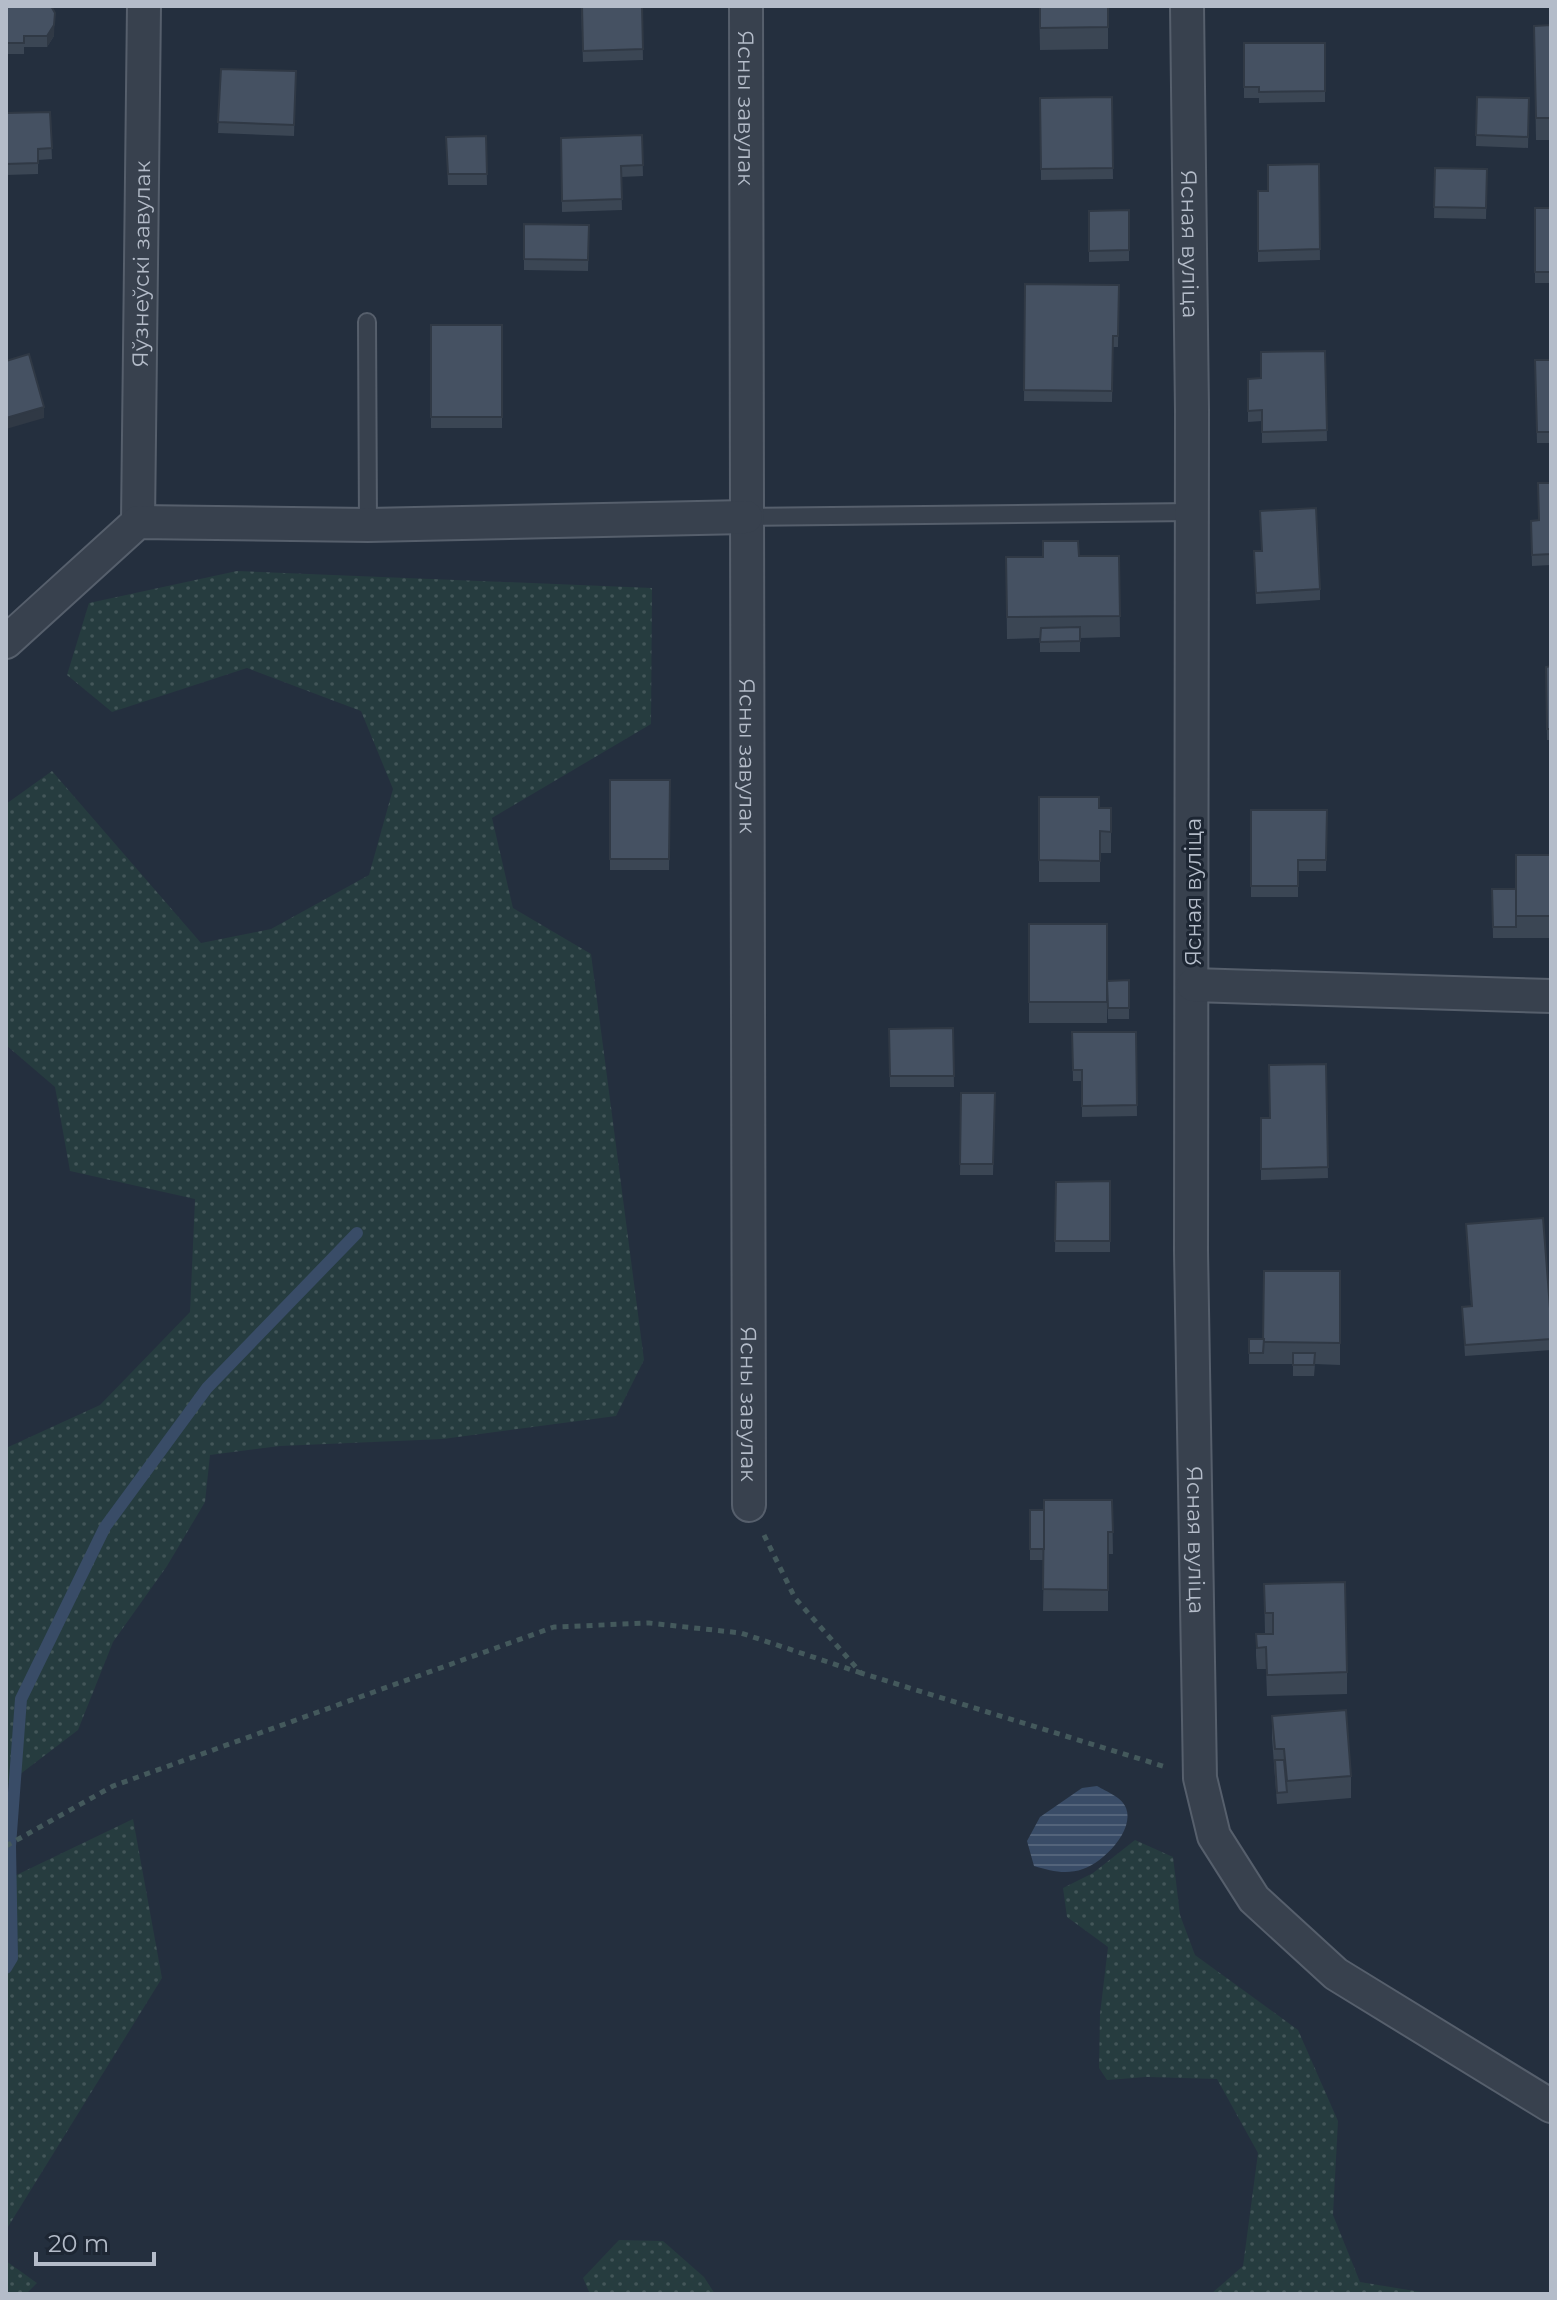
<svg xmlns="http://www.w3.org/2000/svg" width="1557" height="2300" viewBox="0 0 1557 2300" font-family="Montserrat,sans-serif">
<defs>
<pattern id="grass-dots" width="8" height="8" patternUnits="userSpaceOnUse" patternTransform="scale(2)"><rect width="8" height="8" fill="#263c3f"/><path d="M2 2h.1M6 6h.1" fill="none" stroke="#435659" stroke-width="1.8" stroke-linecap="round"/></pattern>
<pattern id="water-rules" width="6" height="5" patternUnits="userSpaceOnUse" patternTransform="scale(2)"><rect width="6" height="5" fill="#394c67"/><path d="M0 2.5h6" fill="none" stroke="#53647b"/></pattern>
</defs>
<rect width="100%" height="100%" fill="#242f3e"/>
<g fill="url(#grass-dots)">
<path d="M 237,571 L 652,588 L 651,724 L 492,818 L 513,908 L 591,954 L 644,1360 L 616,1416 L 443,1439 L 280,1446 L 210,1455 L 205,1502 L 167,1566 L 113,1642 L 78,1730 L 6,1785 L 6,1448 L 100,1405 L 190,1312 L 195,1199 L 70,1171 L 55,1087 L 6,1045 L 6,804 L 52,771 L 201,943 L 271,929 L 369,875 L 393,789 L 361,711 L 247,668 L 112,712 L 67,675 L 89,603 Z"/>
<path d="M 133,1819 L 162,1978 L 6,2230 L 6,1880 Z"/>
<path d="M 1135,1840 L 1173,1857 L 1180,1915 L 1195,1955 L 1298,2030 L 1338,2121 L 1333,2215 L 1360,2282 L 1433,2294 L 1211,2294 L 1243,2266 L 1258,2153 L 1217,2079 L 1147,2077 L 1107,2080 L 1099,2068 L 1100,2014 L 1108,1947 L 1067,1917 L 1063,1888 L 1093,1873 Z"/>
<path d="M 619,2240 L 663,2241 L 704,2277 L 715,2294 L 590,2294 L 583,2278 Z"/>
<path d="M 6,2261 L 37,2283 L 26,2294 L 6,2294 Z"/>
</g>
<path fill="url(#water-rules)" d="M 1097,1786 C 1107,1792 1122,1797 1126,1808 C 1135,1830 1103,1863 1083,1869 C 1066,1875 1051,1871 1034,1866 L 1027,1841 L 1040,1817 L 1082,1788 Z"/>
<g fill="none" stroke-linecap="round" stroke-linejoin="round">
<path stroke="#394c67" stroke-width="12" d="M 6,1968 L 12,1958 L 10,1846 L 21,1699 L 105,1527 L 207,1388 L 357,1233"/>
<defs>
<g id="service">
<path d="M 367,322 L 368,525"/>
<path d="M 746,517 L 1192,512"/>
</g>
<g id="minor">
<path id="s1" d="M 746,6 L 749,1505"/>
<path id="s2" d="M 1187,6 L 1192,410 L 1191,1251 L 1200,1778 L 1214,1836 L 1254,1899 L 1336,1974 L 1551,2106"/>
<path id="s3" d="M 138,522 L 144,6"/>
<path d="M 6,642 L 138,522 L 368,525 L 746,517"/>
<path d="M 1193,985 L 1551,996"/>
</g>
</defs>
<use href="#service" stroke="#565f6c" stroke-width="20"/>
<use href="#minor" stroke="#565f6c" stroke-width="36"/>
<g stroke="#44595c" stroke-width="5" stroke-dasharray="6 6" stroke-linecap="butt">
<path d="M 764,1535 L 795,1598 L 861,1673 L 1166,1767"/>
<path d="M 6,1846 L 113,1786 L 554,1627 L 649,1623 L 741,1633 L 861,1673"/>
</g>
<use href="#service" stroke="#38414e" stroke-width="16"/>
<use href="#minor" stroke="#38414e" stroke-width="32"/>
</g>
<g fill="#3b4654">
<path d="M 6,6 L 54,36 L 47,47 L 24,47 L 24,54 L 6,54 Z"/>
<path d="M 581,6 L 642,6 L 643,60 L 583,62 Z"/>
<path d="M 1039,6 L 1108,6 L 1108,49 L 1040,50 Z"/>
<path d="M 1551,25 L 1551,140 L 1536,140 L 1534,26 Z"/>
<path d="M 1244,43 L 1325,43 L 1325,102 L 1259,103 L 1259,98 L 1244,98 Z"/>
<path d="M 221,69 L 296,71 L 294,136 L 218,133 Z"/>
<path d="M 1112,97 L 1113,179 L 1041,180 L 1040,98 Z"/>
<path d="M 1477,97 L 1529,98 L 1528,148 L 1476,146 Z"/>
<path d="M 50,112 L 52,159 L 38,160 L 38,174 L 6,175 L 6,113 Z"/>
<path d="M 642,135 L 643,176 L 621,177 L 622,210 L 562,212 L 561,138 Z"/>
<path d="M 486,136 L 487,185 L 448,185 L 446,137 Z"/>
<path d="M 1319,164 L 1320,260 L 1258,262 L 1258,191 L 1268,191 Z"/>
<path d="M 1435,168 L 1487,169 L 1486,219 L 1434,218 Z"/>
<rect x="1535" y="208" width="16" height="75"/>
<path d="M 1129,210 L 1129,261 L 1089,262 L 1089,211 Z"/>
<path d="M 524,224 L 589,225 L 588,271 L 524,270 Z"/>
<path d="M 1025,284 L 1119,285 L 1118,347 L 1113,347 L 1112,402 L 1024,401 Z"/>
<rect x="431" y="325" width="71" height="103"/>
<path d="M 1325,351 L 1327,441 L 1262,443 L 1262,421 L 1248,422 L 1248,379 L 1261,378 Z"/>
<path d="M 1535,360 L 1551,360 L 1551,443 L 1537,443 Z"/>
<path d="M 1551,483 L 1551,565 L 1532,566 L 1531,521 L 1539,520 Z"/>
<path d="M 1260,511 L 1320,589 L 1320,600 L 1256,604 L 1254,551 L 1262,551 Z"/>
<path d="M 1119,556 L 1120,637 L 1080,638 L 1080,652 L 1040,652 L 1040,638 L 1007,639 L 1006,557 Z"/>
<path d="M 1551,666 L 1551,740 L 1547,740 L 1546,667 Z"/>
<path d="M 610,780 L 670,780 L 669,870 L 610,870 Z"/>
<path d="M 1039,797 L 1099,808 L 1111,808 L 1111,853 L 1100,853 L 1100,882 L 1039,882 Z"/>
<path d="M 1251,810 L 1327,810 L 1326,871 L 1298,871 L 1298,897 L 1251,897 Z"/>
<path d="M 1551,855 L 1551,938 L 1493,938 L 1492,889 L 1516,889 Z"/>
<rect x="1029" y="924" width="78" height="99"/>
<path d="M 1129,980 L 1129,1019 L 1108,1019 L 1107,981 Z"/>
<path d="M 953,1028 L 954,1087 L 890,1087 L 889,1029 Z"/>
<path d="M 1072,1032 L 1136,1032 L 1137,1116 L 1082,1117 L 1082,1081 L 1073,1081 Z"/>
<path d="M 1326,1064 L 1328,1178 L 1261,1180 L 1261,1118 L 1270,1118 Z"/>
<path d="M 961,1093 L 995,1093 L 993,1175 L 960,1175 Z"/>
<path d="M 1110,1181 L 1110,1252 L 1055,1252 L 1056,1182 Z"/>
<path d="M 1466,1224 L 1551,1321 L 1551,1350 L 1465,1356 L 1462,1307 L 1471,1306 Z"/>
<path d="M 1340,1271 L 1340,1365 L 1315,1364 L 1314,1376 L 1293,1376 L 1293,1364 L 1249,1364 L 1249,1339 L 1263,1339 Z"/>
<path d="M 1112,1500 L 1113,1554 L 1108,1554 L 1108,1611 L 1043,1611 L 1044,1560 L 1030,1560 L 1030,1510 L 1044,1510 Z"/>
<path d="M 1264,1584 L 1347,1672 L 1347,1694 L 1267,1696 L 1266,1669 L 1257,1669 L 1256,1656 L 1256,1634 L 1265,1634 Z"/>
<path d="M 1272,1716 L 1351,1776 L 1351,1798 L 1277,1804 L 1272,1738 Z"/>
</g>
<g fill="#303945">
<path d="M 55,13 L 54,36 L 47,47 L 47,36 Z"/>
<path d="M 44,407 L 44,418 L 6,429 L 6,418 Z"/>
</g>
<g fill="#455162" stroke="#303945" stroke-width="2">
<path d="M 6,6 L 51,6 L 55,13 L 54,25 L 47,36 L 24,36 L 24,43 L 6,43 Z"/>
<path d="M 582,6 L 642,6 L 643,49 L 583,51 Z"/>
<path d="M 1040,6 L 1108,6 L 1108,27 L 1040,28 Z"/>
<path d="M 1551,25 L 1551,118 L 1536,118 L 1534,26 Z"/>
<path d="M 1244,43 L 1325,43 L 1325,91 L 1259,92 L 1259,87 L 1244,87 Z"/>
<path d="M 221,69 L 296,71 L 294,125 L 218,122 Z"/>
<path d="M 1112,97 L 1113,168 L 1041,169 L 1040,98 Z"/>
<path d="M 1477,97 L 1529,98 L 1528,137 L 1476,135 Z"/>
<path d="M 50,112 L 52,148 L 38,149 L 38,163 L 6,164 L 6,113 Z"/>
<path d="M 642,135 L 643,165 L 621,166 L 622,199 L 562,201 L 561,138 Z"/>
<path d="M 486,136 L 487,174 L 448,174 L 446,137 Z"/>
<path d="M 1319,164 L 1320,249 L 1258,251 L 1258,191 L 1268,191 L 1268,165 Z"/>
<path d="M 1435,168 L 1487,169 L 1486,208 L 1434,207 Z"/>
<rect x="1535" y="208" width="16" height="64"/>
<path d="M 1129,210 L 1129,250 L 1089,251 L 1089,211 Z"/>
<path d="M 524,224 L 589,225 L 588,260 L 524,259 Z"/>
<path d="M 1025,284 L 1119,285 L 1118,336 L 1113,336 L 1112,391 L 1024,390 Z"/>
<rect x="431" y="325" width="71" height="92"/>
<path d="M 1325,351 L 1327,430 L 1262,432 L 1262,410 L 1248,411 L 1248,379 L 1261,378 L 1261,352 Z"/>
<path d="M 29,354 L 44,407 L 6,418 L 6,361 Z"/>
<path d="M 1535,360 L 1551,360 L 1551,432 L 1537,432 Z"/>
<path d="M 1538,483 L 1551,483 L 1551,554 L 1532,555 L 1531,521 L 1539,520 Z"/>
<path d="M 1316,508 L 1320,589 L 1256,593 L 1254,551 L 1262,551 L 1260,511 Z"/>
<path d="M 1043,541 L 1078,541 L 1079,556 L 1119,556 L 1120,616 L 1007,617 L 1006,557 L 1043,557 Z"/>
<path d="M 1080,627 L 1080,641 L 1040,642 L 1041,628 Z"/>
<path d="M 1551,666 L 1551,729 L 1547,729 L 1546,667 Z"/>
<path d="M 610,780 L 670,780 L 669,859 L 610,859 Z"/>
<path d="M 1039,797 L 1099,797 L 1099,808 L 1111,808 L 1111,832 L 1100,831 L 1100,861 L 1039,860 Z"/>
<path d="M 1251,810 L 1327,810 L 1326,860 L 1298,860 L 1298,886 L 1251,886 Z"/>
<rect x="1516" y="855" width="35" height="61"/>
<path d="M 1492,889 L 1516,889 L 1516,927 L 1493,927 Z"/>
<rect x="1029" y="924" width="78" height="78"/>
<path d="M 1129,980 L 1129,1008 L 1108,1008 L 1107,981 Z"/>
<path d="M 953,1028 L 954,1076 L 890,1076 L 889,1029 Z"/>
<path d="M 1072,1032 L 1136,1032 L 1137,1105 L 1082,1106 L 1082,1070 L 1073,1070 Z"/>
<path d="M 1326,1064 L 1328,1167 L 1261,1169 L 1261,1118 L 1270,1118 L 1269,1065 Z"/>
<path d="M 961,1093 L 995,1093 L 993,1164 L 960,1164 Z"/>
<path d="M 1110,1181 L 1110,1241 L 1055,1241 L 1056,1182 Z"/>
<path d="M 1543,1218 L 1551,1321 L 1551,1339 L 1465,1345 L 1462,1307 L 1472,1306 L 1466,1224 Z"/>
<path d="M 1264,1271 L 1340,1271 L 1340,1343 L 1263,1342 Z"/>
<path d="M 1249,1339 L 1264,1339 L 1263,1353 L 1249,1353 Z"/>
<path d="M 1293,1353 L 1315,1353 L 1314,1365 L 1293,1365 Z"/>
<path d="M 1044,1500 L 1112,1500 L 1113,1532 L 1108,1532 L 1108,1590 L 1043,1589 Z"/>
<rect x="1030" y="1510" width="14" height="39"/>
<path d="M 1345,1582 L 1347,1672 L 1267,1675 L 1266,1647 L 1257,1648 L 1256,1634 L 1273,1634 L 1273,1613 L 1265,1613 L 1264,1584 Z"/>
<path d="M 1346,1710 L 1351,1776 L 1287,1781 L 1284,1749 L 1275,1749 L 1272,1716 Z"/>
<path d="M 1275,1760 L 1284,1760 L 1287,1792 L 1277,1793 Z"/>
</g>
<g text-anchor="middle" dominant-baseline="central" stroke-width="6" stroke-linejoin="round" paint-order="stroke">
<g font-size="22" fill="#b4bcc9" stroke="#1d2633">
<text stroke="none"><textPath href="#s1" startOffset="102">Ясны завулак</textPath></text>
<text stroke="none"><textPath href="#s2" startOffset="238">Ясная вуліца</textPath></text>
<text stroke="none"><textPath href="#s3" startOffset="258">Яўзнеўскі завулак</textPath></text>
<text stroke="none"><textPath href="#s1" startOffset="750">Ясны завулак</textPath></text>
<text transform="translate(1193 892) rotate(-90)">Ясная вуліца</text>
<text stroke="none"><textPath href="#s1" startOffset="1398">Ясны завулак</textPath></text>
<text stroke="none"><textPath href="#s2" startOffset="1534">Ясная вуліца</textPath></text>
</g>
</g>
<rect width="1557" height="2300" fill="none" stroke="#b4bcc9" stroke-width="16"/>
<path d="M36 2252v12h118v-12" fill="none" stroke="#b4bcc9" stroke-width="4"/>
<text x="48" y="2252" font-size="24" fill="#b4bcc9" stroke="#1d2633" stroke-width="6" paint-order="stroke">20 m</text>
</svg>
